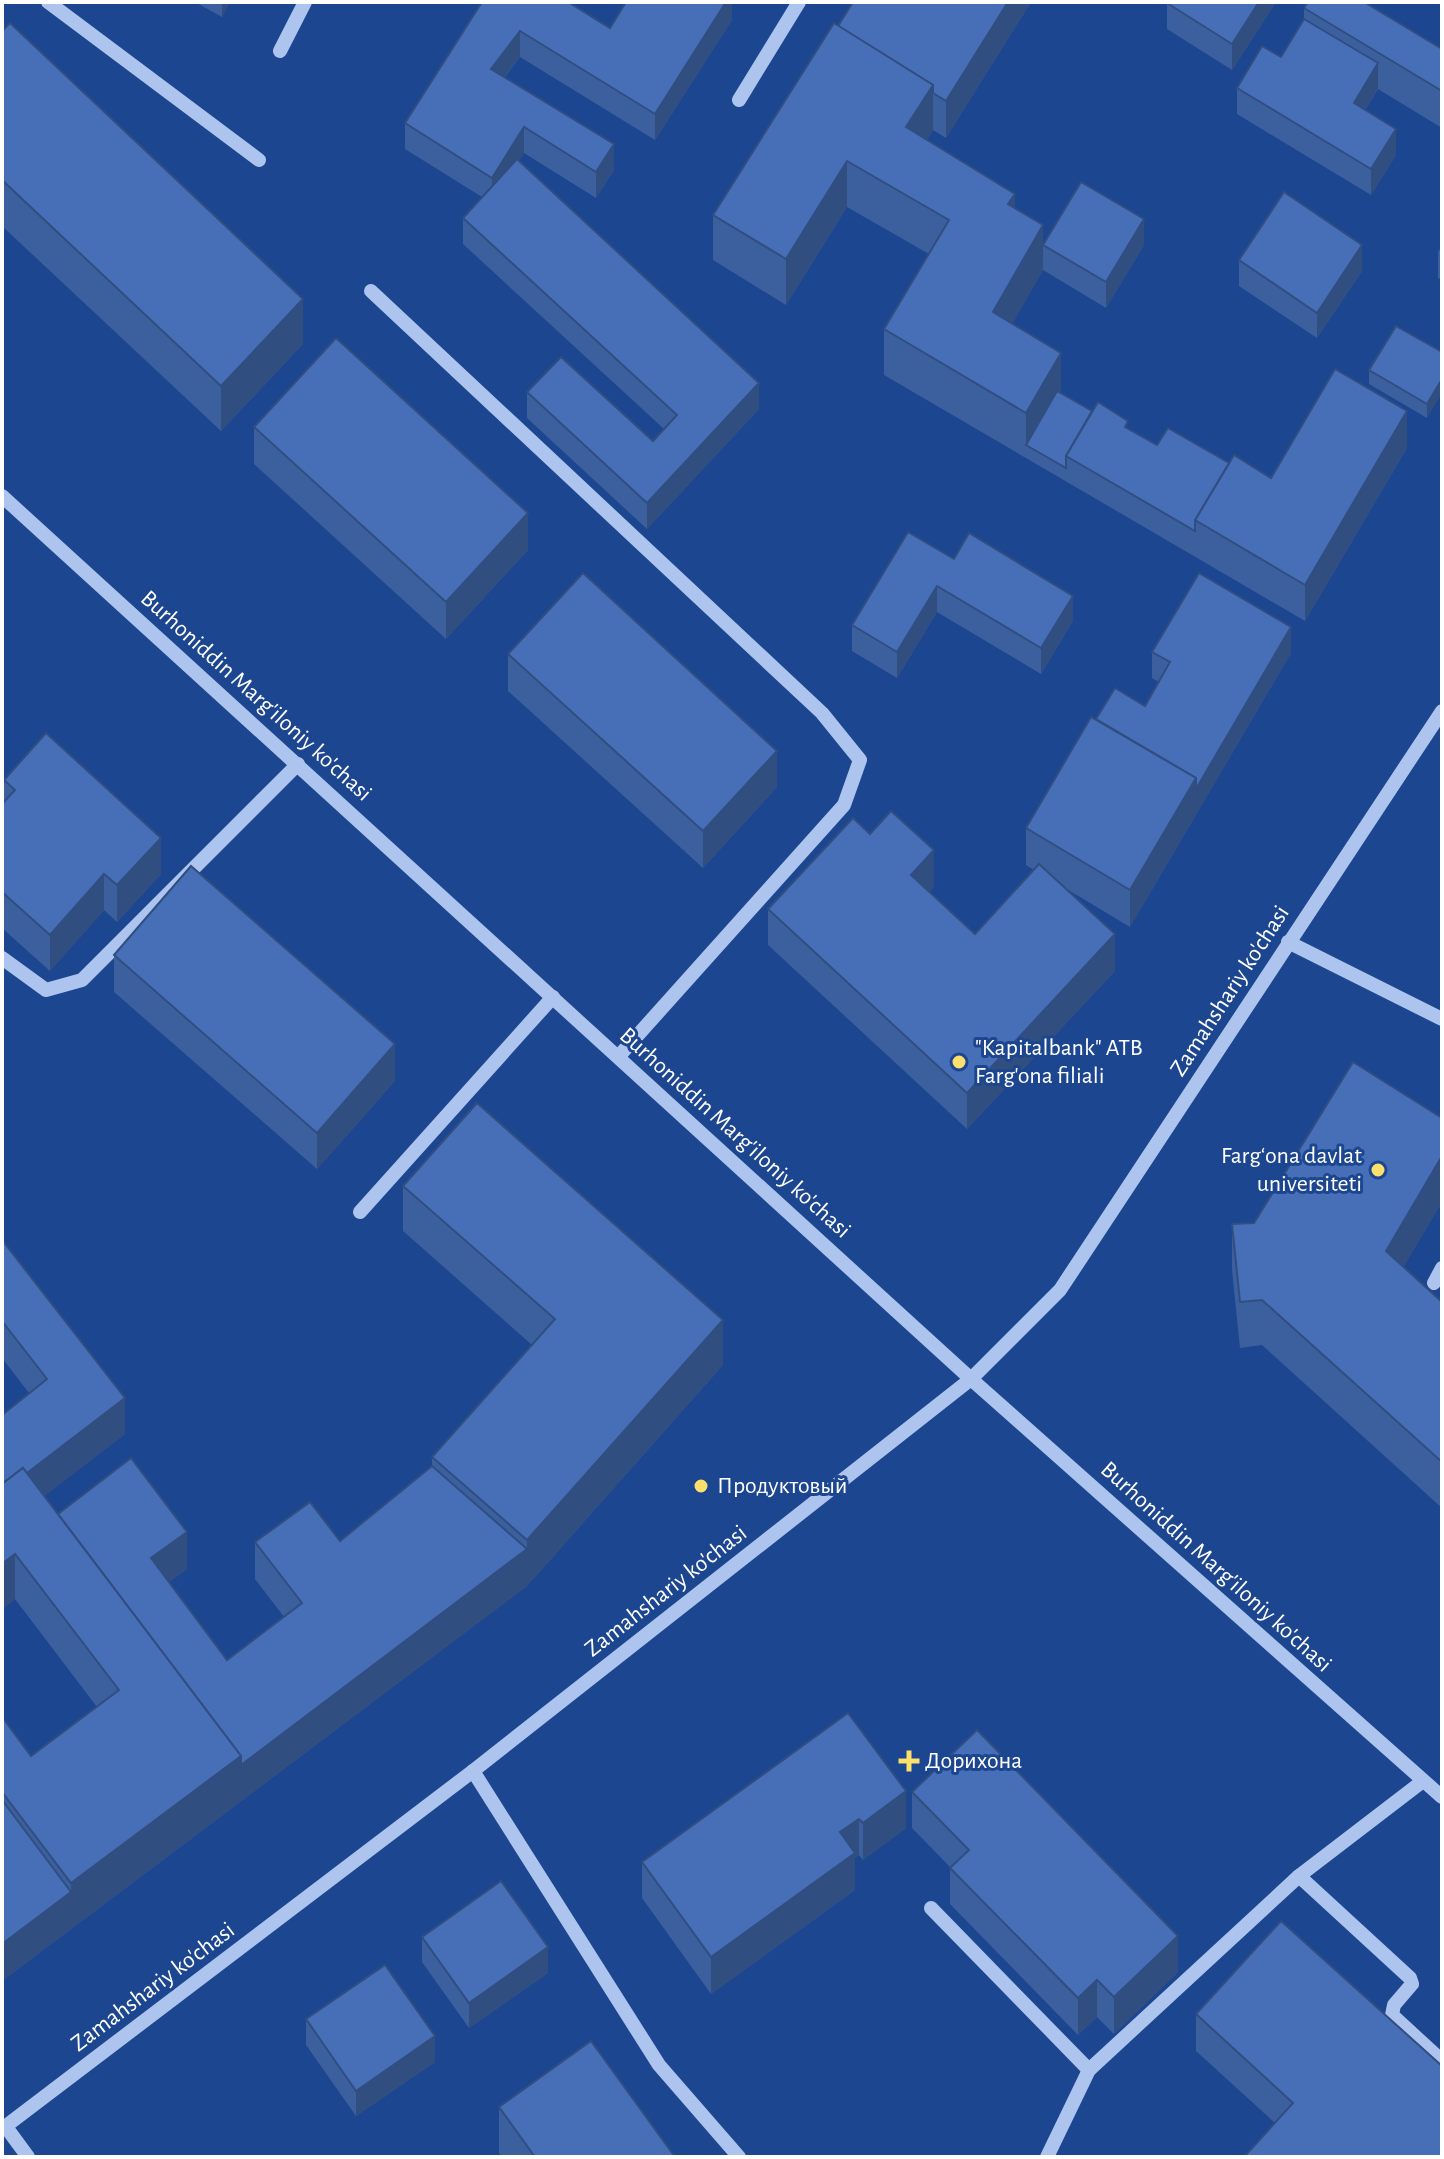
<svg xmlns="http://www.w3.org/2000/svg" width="1444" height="2159" viewBox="0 0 1444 2159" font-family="'Alegreya Sans',sans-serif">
<rect width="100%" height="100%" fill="#1d4690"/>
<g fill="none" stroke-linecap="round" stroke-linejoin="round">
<g stroke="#adc5ee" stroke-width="14">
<path d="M 48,2 L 259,160"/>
<path d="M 280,51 L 305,2"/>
<path d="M 739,100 L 799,2"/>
<path d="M 371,291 L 822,713 L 860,760 L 844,805 L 619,1056"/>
<path d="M 2,496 L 971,1379 L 1442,1797"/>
<path d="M 1288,942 L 1442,1019"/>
<path d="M 2,958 L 46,990 L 82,980 L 298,764"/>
<path d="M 360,1212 L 553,997"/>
<path d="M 1434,1283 L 1442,1268"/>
<path d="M 473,1771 L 659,2065 L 739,2157"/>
<path d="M 1299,1876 L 1410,1978 L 1412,1984 L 1394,2005 L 1392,2015 L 1442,2061"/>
<path d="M 931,1908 L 1089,2070"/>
<path d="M 6,2127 L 28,2157"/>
<path d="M 2,2129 L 473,1771 L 971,1379 L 1060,1290 L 1442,711"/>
<path d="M 1047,2157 L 1089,2070 L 1299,1876 L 1423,1781"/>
</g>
</g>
<g fill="#3c5f9e">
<path d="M 195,2 L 230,2 L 222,17 Z"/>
<path d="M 482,2 L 610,28 L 732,2 L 732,20 L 655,140 L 520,57 L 505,77 L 614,170 L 596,198 L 524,153 L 519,160 L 759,409 L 647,529 L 527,418 L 527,392 L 653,441 L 664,429 L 463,244 L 463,218 L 482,197 L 405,149 L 405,123 Z"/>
<path d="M 1031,2 L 946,138 L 933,130 L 927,140 L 1015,208 L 1043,270 L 1012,324 L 1061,394 L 1092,411 L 1128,429 L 1157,445 L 1229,463 L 1271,478 L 1407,448 L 1305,621 L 884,375 L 884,329 L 929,254 L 847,207 L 786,305 L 713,260 L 713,215 L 838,26 Z"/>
<path d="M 1167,2 L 1276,2 L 1232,70 L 1167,29 Z"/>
<path d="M 1304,8 L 1442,49 L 1442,128 L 1378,89 L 1365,110 L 1396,155 L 1371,195 L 1237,114 L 1237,88 L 1281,57 L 1304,19 Z"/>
<path d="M 2,31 L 303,344 L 221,431 L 2,226 Z"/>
<path d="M 1043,245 L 1144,245 L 1106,308 L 1043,270 Z"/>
<path d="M 1442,245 L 1442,280 L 1438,278 L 1438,252 Z"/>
<path d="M 1239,260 L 1362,271 L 1317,338 L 1239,286 Z"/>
<path d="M 1442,352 L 1427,418 L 1369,384 L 1369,370 Z"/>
<path d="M 254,427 L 528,550 L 446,639 L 254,464 Z"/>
<path d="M 954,559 L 1073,621 L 1041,674 L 937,612 L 897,678 L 852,651 L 852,625 Z"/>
<path d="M 1152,652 L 1291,653 L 1130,927 L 1065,888 L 1115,971 L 967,1129 L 768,945 L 768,909 L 870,834 L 934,886 L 929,892 L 975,934 L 1034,870 L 1026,865 L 1026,828 L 1096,719 L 1145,706 L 1159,682 L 1152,678 Z"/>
<path d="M 508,654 L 777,787 L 703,868 L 508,691 Z"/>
<path d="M 4,780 L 161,874 L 117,922 L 104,910 L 50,971 L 2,928 L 2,804 L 4,802 Z"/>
<path d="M 114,955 L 395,1081 L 317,1169 L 114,992 Z"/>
<path d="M 1442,1118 L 1442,1202 L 1403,1267 L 1442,1302 L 1442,1508 L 1262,1345 L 1240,1348 L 1232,1270 L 1232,1224 L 1254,1223 Z"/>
<path d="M 403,1186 L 723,1365 L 527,1586 L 2,1981 L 2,1717 L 31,1756 L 97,1707 L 15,1599 L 2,1609 L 2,1415 L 29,1393 L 2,1358 L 2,1240 L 125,1434 L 44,1496 L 58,1514 L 187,1569 L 169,1582 L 227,1660 L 284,1617 L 255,1579 L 255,1542 L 340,1541 L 432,1466 L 432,1457 L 532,1345 L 403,1231 Z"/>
<path d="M 848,1713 L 906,1828 L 863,1860 L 859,1855 L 855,1858 L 855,1890 L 711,1994 L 642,1898 L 642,1862 Z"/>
<path d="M 912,1792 L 1178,1972 L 1114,2034 L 1097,2017 L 1078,2035 L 950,1904 L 950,1867 L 912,1828 Z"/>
<path d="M 422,1937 L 548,1973 L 469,2028 L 422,1962 Z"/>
<path d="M 1196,2014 L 1442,2066 L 1275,2123 L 1196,2051 Z"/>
<path d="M 306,2019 L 435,2062 L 356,2116 L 306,2045 Z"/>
<path d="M 499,2107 L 675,2157 L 502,2157 L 499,2153 Z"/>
</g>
<g fill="#314e81">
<path d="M 222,2 L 230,2 L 222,17 Z"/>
<path d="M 726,2 L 732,2 L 732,20 L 655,140 L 655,114 Z"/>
<path d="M 1008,2 L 1031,2 L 946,138 L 946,101 Z"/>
<path d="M 1259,2 L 1276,2 L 1232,70 L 1232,44 Z"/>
<path d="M 520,31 L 520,57 L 491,94 L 491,69 Z"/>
<path d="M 1378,63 L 1378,88 L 1354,129 L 1354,103 Z"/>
<path d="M 933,85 L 933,130 L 906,173 L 906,127 Z"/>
<path d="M 524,127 L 524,153 L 492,203 L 492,178 Z"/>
<path d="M 1396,129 L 1396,155 L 1371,195 L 1371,169 Z"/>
<path d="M 614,144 L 614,170 L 596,198 L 596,172 Z"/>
<path d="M 847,161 L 847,207 L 786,305 L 786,259 Z"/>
<path d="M 1015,194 L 1015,239 L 1008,204 Z"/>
<path d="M 1144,219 L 1144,245 L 1106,308 L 1106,282 Z"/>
<path d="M 1043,225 L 1043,270 L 993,358 L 993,312 Z"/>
<path d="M 1362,245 L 1362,271 L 1317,338 L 1317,313 Z"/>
<path d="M 303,299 L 303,344 L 221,431 L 221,386 Z"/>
<path d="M 1061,353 L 1061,398 L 1026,445 L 1026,413 Z"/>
<path d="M 1442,379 L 1442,393 L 1427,418 L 1427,404 Z"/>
<path d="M 759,383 L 759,409 L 647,529 L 647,503 Z"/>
<path d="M 1407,411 L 1407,448 L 1305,621 L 1305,585 Z"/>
<path d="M 528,513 L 528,550 L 446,639 L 446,602 Z"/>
<path d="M 937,586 L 937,612 L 897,678 L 897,652 Z"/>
<path d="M 1073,596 L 1073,621 L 1041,674 L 1041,648 Z"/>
<path d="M 1291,627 L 1291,653 L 1130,927 L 1130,890 L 1196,778 Z"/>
<path d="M 777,751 L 777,787 L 703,868 L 703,831 Z"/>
<path d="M 161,838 L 161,874 L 117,922 L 117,885 Z"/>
<path d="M 934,850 L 934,886 L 911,911 L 911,875 Z"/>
<path d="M 104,874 L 104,910 L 50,971 L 50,935 Z"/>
<path d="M 1115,934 L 1115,971 L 967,1129 L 967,1093 Z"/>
<path d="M 395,1044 L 395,1081 L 317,1169 L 317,1133 Z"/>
<path d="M 1442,1156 L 1442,1202 L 1386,1297 L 1386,1251 Z"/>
<path d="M 723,1320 L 723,1365 L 527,1586 L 2,1981 L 2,1944 L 71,1892 L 71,1883 L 241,1756 L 527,1549 L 527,1540 Z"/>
<path d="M 125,1398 L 125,1434 L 2,1528 L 2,1491 Z"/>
<path d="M 187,1532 L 187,1569 L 151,1595 L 151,1558 Z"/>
<path d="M 15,1554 L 15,1599 L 2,1609 L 2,1564 Z"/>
<path d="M 906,1791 L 906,1828 L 863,1860 L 863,1823 Z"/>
<path d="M 859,1819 L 859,1855 L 855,1858 L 855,1890 L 711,1994 L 711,1957 L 840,1832 Z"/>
<path d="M 1178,1936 L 1178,1972 L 1114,2034 L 1114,1997 Z"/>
<path d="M 548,1947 L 548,1973 L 469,2028 L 469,2003 Z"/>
<path d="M 1097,1980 L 1097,2017 L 1078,2035 L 1078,1998 Z"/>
<path d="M 435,2036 L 435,2062 L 356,2116 L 356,2091 Z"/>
</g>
<g fill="#466fb8" stroke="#314e81" stroke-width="2">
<path d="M 482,2 L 568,2 L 610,28 L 626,2 L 726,2 L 655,114 L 520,31 L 491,69 L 614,144 L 596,172 L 524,127 L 492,178 L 405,123 Z"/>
<path d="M 853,2 L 1008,2 L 946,101 L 933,93 L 933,85 L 838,26 Z"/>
<path d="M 1167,2 L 1259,2 L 1232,44 L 1167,3 Z"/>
<path d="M 1308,2 L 1364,2 L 1442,49 L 1442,91 L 1304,8 Z"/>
<path d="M 1304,19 L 1378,63 L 1354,103 L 1396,129 L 1371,169 L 1237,88 L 1262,46 L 1281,57 Z"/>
<path d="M 10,23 L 303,299 L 221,386 L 2,180 L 2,31 Z"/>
<path d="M 834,23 L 933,85 L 906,127 L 1015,194 L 1008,204 L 1043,225 L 993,312 L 1061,353 L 1026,413 L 884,329 L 949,220 L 847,161 L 786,259 L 713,215 Z"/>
<path d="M 517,159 L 759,383 L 647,503 L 527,392 L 561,357 L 653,441 L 677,415 L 463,218 Z"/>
<path d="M 1081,182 L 1144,219 L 1106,282 L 1043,245 Z"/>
<path d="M 1284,192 L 1362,245 L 1317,313 L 1239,260 Z"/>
<path d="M 1396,326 L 1442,352 L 1442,379 L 1427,404 L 1369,370 Z"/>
<path d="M 336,338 L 528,513 L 446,602 L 254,427 Z"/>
<path d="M 1335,369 L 1407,411 L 1305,585 L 1195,520 L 1234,455 L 1271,478 Z"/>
<path d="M 1057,391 L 1092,411 L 1066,456 L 1066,468 L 1026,445 Z"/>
<path d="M 1098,402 L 1128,421 L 1125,427 L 1157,445 L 1168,428 L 1229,463 L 1195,520 L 1195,531 L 1066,456 Z"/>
<path d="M 908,532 L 954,559 L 969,533 L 1073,596 L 1041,648 L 937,586 L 897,652 L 852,625 Z"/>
<path d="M 583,573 L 777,751 L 703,831 L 508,654 Z"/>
<path d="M 1199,573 L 1291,627 L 1196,789 L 1196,778 L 1096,719 L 1115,688 L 1145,706 L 1170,662 L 1152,652 Z"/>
<path d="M 1091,717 L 1196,778 L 1130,890 L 1026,828 Z"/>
<path d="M 46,733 L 161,838 L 117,885 L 104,874 L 50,935 L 2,892 L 2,804 L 15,790 L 4,780 Z"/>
<path d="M 891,811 L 934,850 L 911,875 L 975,934 L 1039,864 L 1115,934 L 967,1093 L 768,909 L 853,818 L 870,834 Z"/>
<path d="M 191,866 L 395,1044 L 317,1133 L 114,955 Z"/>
<path d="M 1353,1062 L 1442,1118 L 1442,1156 L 1386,1251 L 1442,1302 L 1442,1462 L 1262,1300 L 1240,1302 L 1232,1224 L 1254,1223 Z"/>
<path d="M 477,1103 L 723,1320 L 527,1540 L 432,1457 L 555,1319 L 403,1186 Z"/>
<path d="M 2,1240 L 125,1398 L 27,1473 L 23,1468 L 2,1484 L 2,1415 L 47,1379 L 2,1321 Z"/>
<path d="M 131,1458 L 187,1532 L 151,1558 L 227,1660 L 302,1603 L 255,1542 L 310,1502 L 340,1541 L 432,1466 L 527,1549 L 241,1765 L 241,1756 L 58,1514 Z"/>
<path d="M 23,1468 L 241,1756 L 71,1883 L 2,1792 L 2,1717 L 31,1756 L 119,1690 L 15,1554 L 2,1564 L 2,1484 Z"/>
<path d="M 848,1713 L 906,1791 L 863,1823 L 859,1819 L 840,1832 L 855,1853 L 711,1957 L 642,1862 Z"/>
<path d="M 977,1730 L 1178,1936 L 1114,1997 L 1097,1980 L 1078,1998 L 950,1868 L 969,1850 L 912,1792 Z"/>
<path d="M 2,1800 L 71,1892 L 2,1944 Z"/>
<path d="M 501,1881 L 548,1947 L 469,2003 L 422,1937 Z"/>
<path d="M 1281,1921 L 1442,2066 L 1442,2157 L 1244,2157 L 1293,2103 L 1196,2014 Z"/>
<path d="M 385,1965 L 435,2036 L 356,2091 L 306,2019 Z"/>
<path d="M 591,2041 L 675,2157 L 535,2157 L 499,2107 Z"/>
</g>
<g fill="#fddf6c" stroke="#1d4690" stroke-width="3">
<circle cx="959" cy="1062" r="8"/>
<circle cx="1378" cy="1170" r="8"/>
<circle cx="701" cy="1486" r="8"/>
<path d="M905 1749h8v8h8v8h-8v8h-8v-8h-8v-8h8z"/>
</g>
<g text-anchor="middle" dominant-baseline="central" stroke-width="6" stroke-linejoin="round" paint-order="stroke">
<g font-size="24" fill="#fff" stroke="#1d4690">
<text transform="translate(256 696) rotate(42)">Burhoniddin Marg'iloniy ko'chasi</text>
<text transform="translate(1230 991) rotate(-57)">Zamahshariy ko'chasi</text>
<text transform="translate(735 1133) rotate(42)">Burhoniddin Marg'iloniy ko'chasi</text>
<text transform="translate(1216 1567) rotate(42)">Burhoniddin Marg'iloniy ko'chasi</text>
<text transform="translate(666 1591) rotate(-38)">Zamahshariy ko'chasi</text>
<text transform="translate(153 1987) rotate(-37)">Zamahshariy ko'chasi</text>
</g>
<g font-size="24" fill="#fff" stroke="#1d4690" text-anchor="start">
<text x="975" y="1048">"Kapitalbank" АТB<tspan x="975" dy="28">Farg'ona filiali</tspan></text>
<text x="1362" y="1156" text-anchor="end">Fargʻona davlat<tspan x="1362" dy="28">universiteti</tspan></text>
<text x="717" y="1486">Продуктовый</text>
<text x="925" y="1761">Дорихона</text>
</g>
</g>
<rect width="1444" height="2159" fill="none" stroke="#ffffff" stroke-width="8"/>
</svg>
